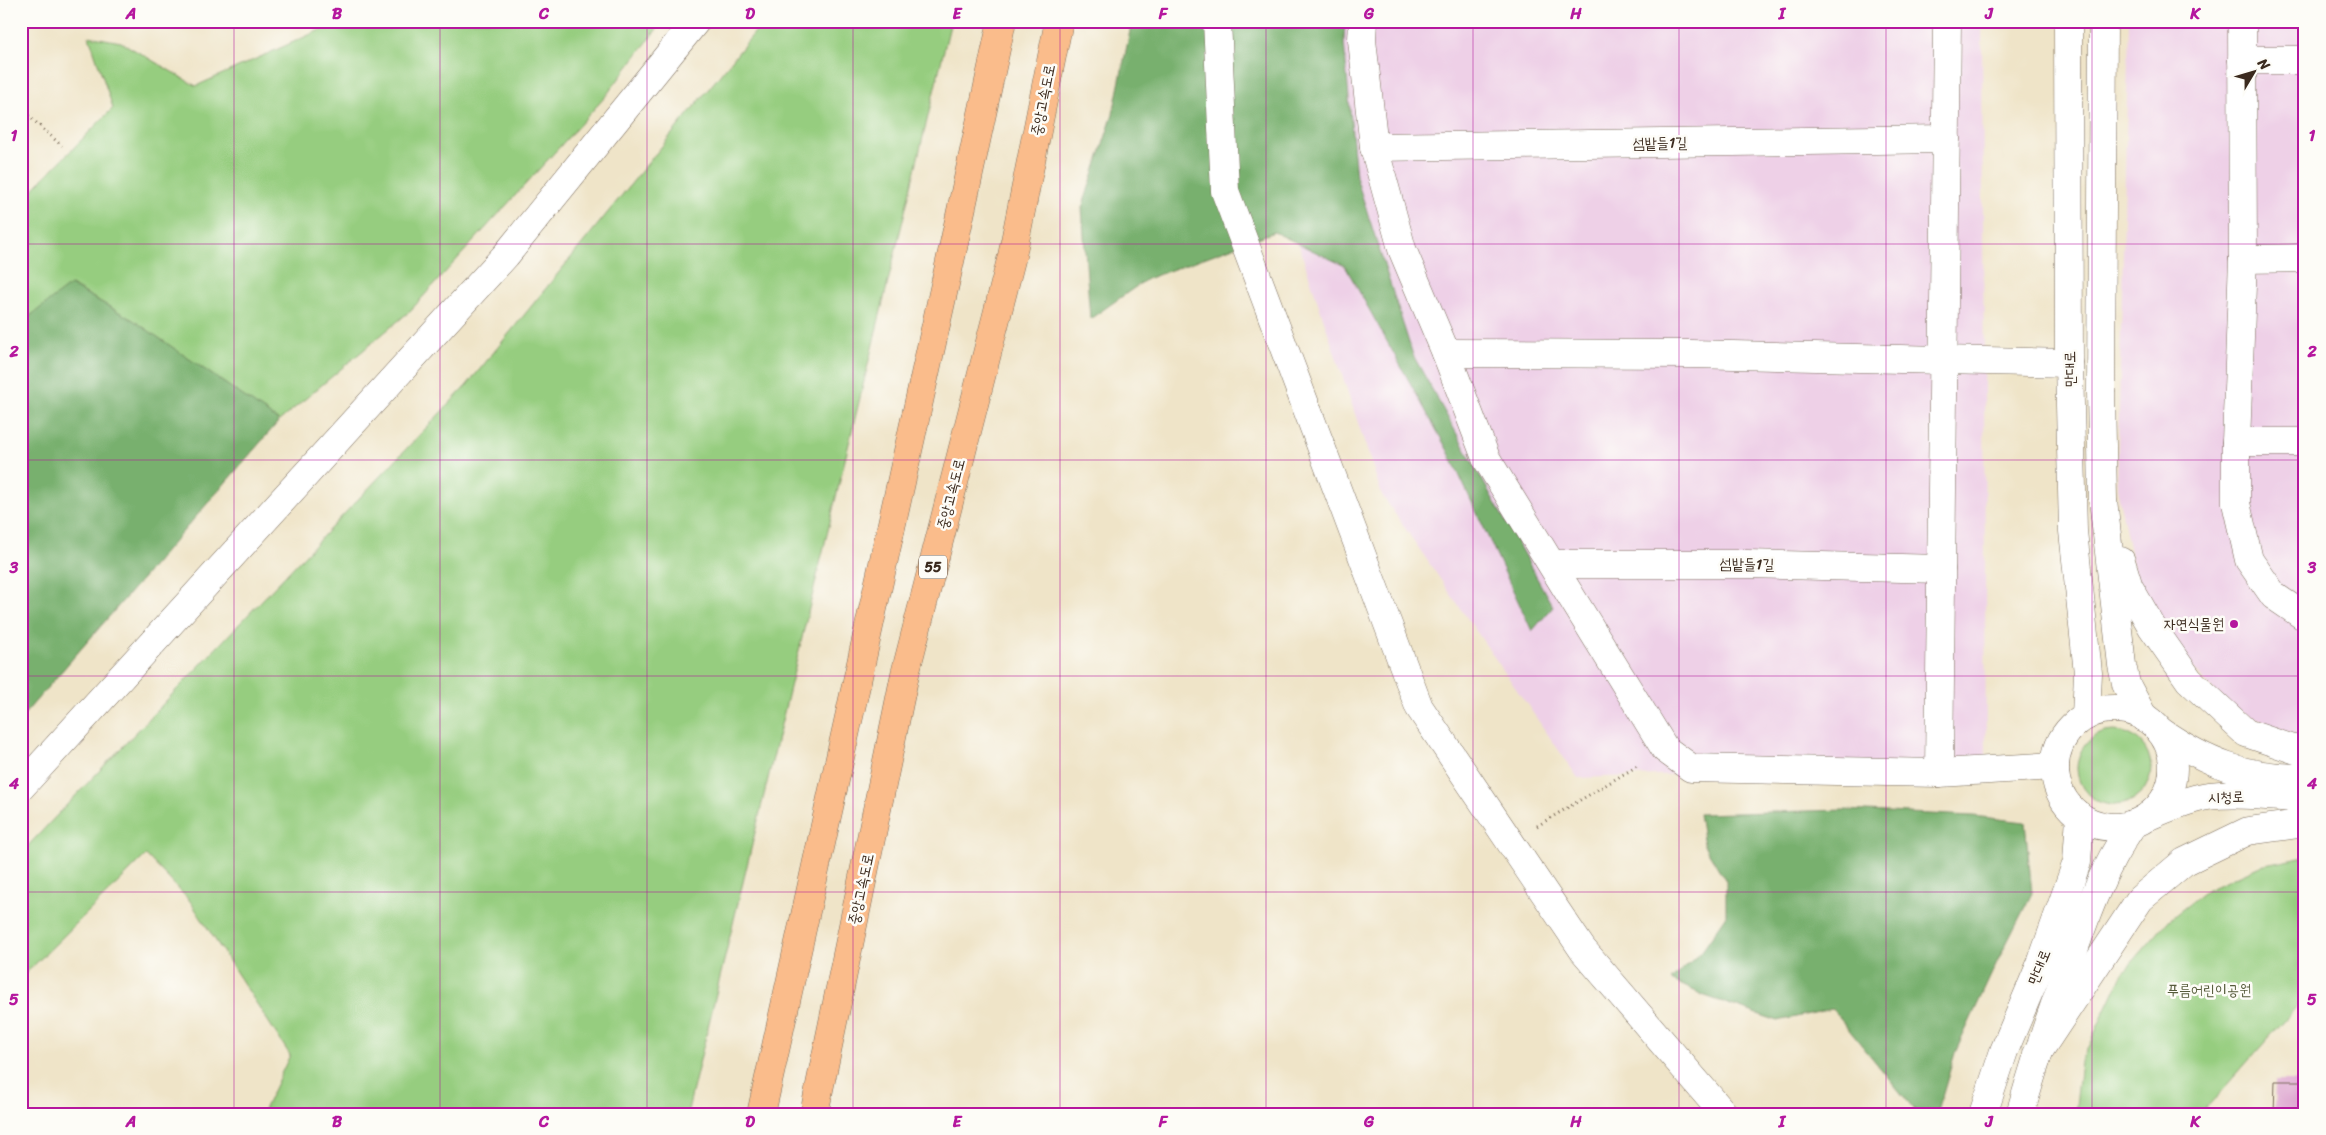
<svg xmlns="http://www.w3.org/2000/svg" width="2326" height="1135" viewBox="0 0 2326 1135" font-family="Sriracha,'Poor Story',sans-serif">
<rect width="100%" height="100%" fill="#fdfcf7"/>
<filter id="ink" filterUnits="userSpaceOnUse"><feTurbulence type="fractalNoise" baseFrequency=".02" numOctaves="2"/><feDisplacementMap in="SourceGraphic" scale="10" xChannelSelector="R" yChannelSelector="G"/><feConvolveMatrix kernelMatrix="1 2 1 2 8 2 1 2 1" color-interpolation-filters="sRGB"/></filter>
<filter id="wash" filterUnits="userSpaceOnUse"><feTurbulence type="fractalNoise" baseFrequency=".0096" numOctaves="4" result="noise"/><feDisplacementMap in="SourceGraphic" scale="20" xChannelSelector="R" yChannelSelector="G"/><feGaussianBlur stdDeviation="1.12" result="paint"/><feColorMatrix in="noise" values="0 0 0 0 0 0 0 0 0 0 0 0 0 0 0 0 0 1.4 0 .05"/><feComposite in="paint" operator="in"/></filter>
<g filter="url(#wash)">
<rect width="100%" height="100%" fill="#efe4c8"/>
<g fill="#eed0e7">
<path d="M 1241,21 L 1982,21 L 1986,763 L 1578,778 L 1382,495 L 1240,68 Z"/>
<path d="M 2129,21 L 2305,21 L 2305,736 L 2297,736 L 2228,707 L 2178,651 L 2135,576 L 2117,488 Z"/>
</g>
<g fill="#96cd7f" stroke="#687c4e">
<path d="M 340,21 L 663,21 L 605,97 L 410,311 L 279,421 L 133,320 L 71,285 L 21,323 L 21,204 L 36,186 L 113,108 L 89,36 L 121,42 L 196,86 Z"/>
<path d="M 764,21 L 951,21 L 687,1114 L 262,1114 L 290,1055 L 190,901 L 146,855 L 21,978 L 21,853 L 467,385 Z"/>
<circle cx="2114" cy="768" r="37"/>
<path d="M 2305,857 L 2305,997 L 2201,1114 L 2075,1114 L 2081,1062 L 2123,973 L 2170,919 L 2207,890 L 2260,866 Z"/>
</g>
<g fill="#78b06e" stroke="#5a6d46">
<path d="M 1132,21 L 1345,21 L 1344,42 L 1356,177 L 1413,355 L 1553,607 L 1532,631 L 1448,451 L 1345,266 L 1274,232 L 1147,279 L 1090,319 L 1082,208 L 1113,114 Z"/>
<path d="M 70,285 L 133,320 L 279,421 L 21,718 L 21,323 Z"/>
<path d="M 1844,810 L 1973,816 L 2025,822 L 2032,893 L 1998,960 L 1955,1053 L 1937,1114 L 1918,1114 L 1832,1009 L 1778,1021 L 1705,996 L 1671,980 L 1702,951 L 1726,917 L 1726,881 L 1704,845 L 1699,814 Z"/>
</g>
<g id="blocks">
<path fill="#dda4cf" d="M 2275,1081 L 2305,1081 L 2305,1114 L 2274,1114 Z"/>
</g>
</g>
<g filter="url(#ink)">
<use href="#blocks" fill-opacity="0" stroke="#7a6b5a" stroke-width="1"/>
<g fill="none" stroke-linecap="round" stroke-linejoin="round">
<defs>
<g id="minor">
<path d="M 1217,21 L 1225,191 L 1419,707 L 1583,950 L 1724,1114"/>
<path d="M 1363,21 L 1362,40 L 1374,147 L 1402,249 L 1446,353 L 1486,458 L 1665,749 L 1691,768 L 1939,773 L 2055,766"/>
<path d="M 2242,21 L 2243,259 L 2236,442 L 2236,503 L 2249,560 L 2274,596 L 2305,617"/>
<path d="M 2242,60 L 2305,60"/>
<path d="M 1374,147 L 1946,139"/>
<path d="M 2243,259 L 2305,258"/>
<path d="M 1446,353 L 1691,354 L 2069,363"/>
<path d="M 2236,442 L 2305,442"/>
<path d="M 1552,564 L 1747,564 L 1941,569"/>
<path d="M 1939,773 L 1947,21"/>
<path d="M 21,787 L 506,255 L 696,21"/>
</g>
<g id="tertiary">
<path d="M 2068,21 L 2069,363 L 2073,531 L 2088,673 L 2086,716"/>
<path d="M 2103,21 L 2101,392 L 2103,500 L 2122,665 L 2126,684 L 2144,718"/>
<path d="M 2121,561 L 2129,587 L 2152,627 L 2189,680 L 2246,733 L 2305,753"/>
<circle cx="2114" cy="768" r="59"/>
<path d="M 2160,731 C 2208,764 2245,778 2305,778"/>
<path d="M 2149,816 C 2168,808 2188,799 2208,796 C 2239,792 2273,797 2305,799"/>
<path d="M 2037,1054 L 2140,899 L 2184,862 L 2248,831 L 2305,823"/>
<path d="M 1983,1114 L 2004,1051 L 2042,961 L 2077,862 L 2080,816"/>
<path d="M 2020,1114 C 2034,1066 2049,1019 2066,973 C 2084,920 2101,870 2133,824"/>
</g>
<g id="motorway">
<path d="M 761,1114 L 953,248 L 1002,21"/>
<path d="M 814,1114 L 905,674 L 1012,256 L 1059,21"/>
</g>
</defs>
<use href="#minor" stroke="#7a6b5a" stroke-width="29"/>
<use href="#tertiary" stroke="#7a6b5a" stroke-width="29"/>
<use href="#motorway" stroke="#7a6b5a" stroke-width="29"/>
<g stroke="#7a6b5a" stroke-width="3" stroke-dasharray="1 4" stroke-linecap="butt">
<path d="M 21,109 L 62,146"/>
<path d="M 1537,826 L 1639,765"/>
</g>
<use href="#minor" stroke="#fff" stroke-width="28"/>
<use href="#tertiary" stroke="#fff" stroke-width="28"/>
<use href="#motorway" stroke="#fabc8b" stroke-width="28"/>
</g>
</g>
<path fill="none" stroke="#b5179e" stroke-width="1" stroke-opacity="0.55" d="M 234,21 L 234,1114M 440,21 L 440,1114M 647,21 L 647,1114M 853,21 L 853,1114M 1060,21 L 1060,1114M 1266,21 L 1266,1114M 1473,21 L 1473,1114M 1679,21 L 1679,1114M 1886,21 L 1886,1114M 2092,21 L 2092,1114M 21,244 L 2305,244M 21,460 L 2305,460M 21,676 L 2305,676M 21,892 L 2305,892"/>
<circle fill="#b5179e" stroke="#fdfcf7" stroke-width="2" cx="2234" cy="624" r="5"/>
<g text-anchor="middle" dominant-baseline="central" stroke-width="5" stroke-linejoin="round" paint-order="stroke">
<rect fill="#fdfcf7" stroke="#75695f" stroke-width="1" x="919" y="555.5" width="28" height="23" rx="4"/>
<g font-size="14" font-weight="bold" fill="#3b2a1e">
<text x="933" y="567">55</text>
</g>
<g font-size="15" fill="#3b2a1e" stroke="#fdfcf7">
<text transform="translate(1043 100) rotate(-79)">중앙고속도로</text>
<text transform="translate(1660 143) rotate(-1)">섬밭들1길</text>
<text transform="translate(2070 369) rotate(-91)">만대로</text>
<text transform="translate(951 494) rotate(-76)">중앙고속도로</text>
<text transform="translate(1747 564) rotate(1)">섬밭들1길</text>
<text transform="translate(2226 797) rotate(-2)">시청로</text>
<text transform="translate(861 889) rotate(-78)">중앙고속도로</text>
<text transform="translate(2039 967) rotate(-68)">만대로</text>
</g>
<g font-size="15" fill="#3b2a1e" stroke="#fdfcf7" text-anchor="end">
<text x="2224" y="624">자연식물원</text>
</g>
<g font-size="15" fill="#565b3b" stroke="#fdfcf7">
<text x="2209" y="990">푸름어린이공원</text>
</g>
</g>
<rect width="2326" height="1135" fill="none" stroke="#fdfcf7" stroke-width="55"/>
<g transform="translate(2254 72) rotate(52)" stroke="#fdfcf7" stroke-width="4" paint-order="stroke">
<path d="M0-4L9 19L0 12L-9 19Z" fill="#3b2a1e"/>
<text y="-8" font-size="14" font-weight="bold" text-anchor="middle" fill="#3b2a1e">N</text>
</g>
<rect x="28" y="28" width="2270" height="1080" fill="none" stroke="#b5179e" stroke-width="2"/>
<g font-size="16" text-anchor="middle" font-weight="bold" fill="#b5179e">
<text x="131" y="19">A</text>
<text x="337" y="19">B</text>
<text x="544" y="19">C</text>
<text x="750" y="19">D</text>
<text x="957" y="19">E</text>
<text x="1163" y="19">F</text>
<text x="1369" y="19">G</text>
<text x="1576" y="19">H</text>
<text x="1782" y="19">I</text>
<text x="1989" y="19">J</text>
<text x="2195" y="19">K</text>
<text x="14" y="141">1</text>
<text x="2312" y="141">1</text>
<text x="14" y="357">2</text>
<text x="2312" y="357">2</text>
<text x="14" y="573">3</text>
<text x="2312" y="573">3</text>
<text x="14" y="789">4</text>
<text x="2312" y="789">4</text>
<text x="14" y="1005">5</text>
<text x="2312" y="1005">5</text>
<text x="131" y="1127">A</text>
<text x="337" y="1127">B</text>
<text x="544" y="1127">C</text>
<text x="750" y="1127">D</text>
<text x="957" y="1127">E</text>
<text x="1163" y="1127">F</text>
<text x="1369" y="1127">G</text>
<text x="1576" y="1127">H</text>
<text x="1782" y="1127">I</text>
<text x="1989" y="1127">J</text>
<text x="2195" y="1127">K</text>
</g>
</svg>
